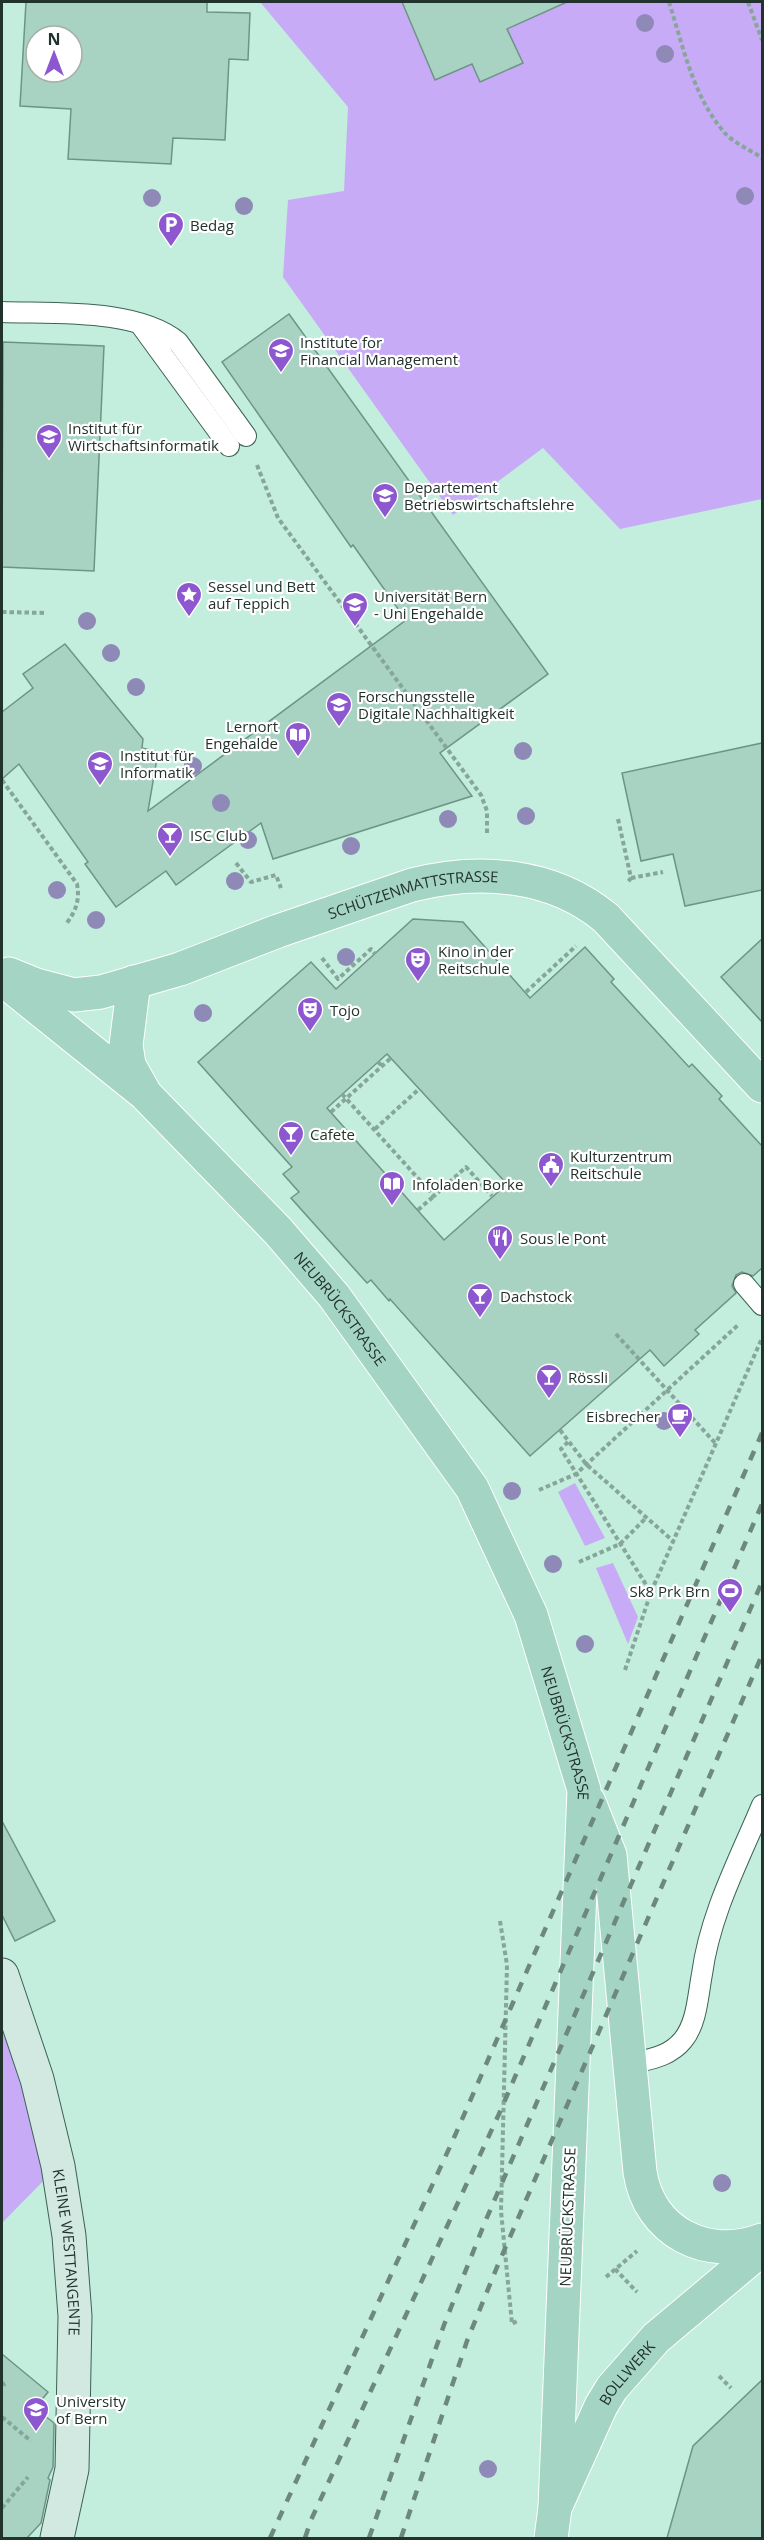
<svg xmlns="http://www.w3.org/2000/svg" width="764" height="2540" viewBox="0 0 764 2540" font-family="'Open Sans',sans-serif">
<rect width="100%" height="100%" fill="#c3eddd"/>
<g fill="#c8abf7">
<path d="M 260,2 L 762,2 L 762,499 L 620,529 L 543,448 L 453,515 L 283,277 L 288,200 L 344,191 L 348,107 Z"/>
<path d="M 575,1483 L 605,1538 L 585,1546 L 558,1492 Z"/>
<path d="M 613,1563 L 638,1617 L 628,1644 L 596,1568 Z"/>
<path d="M 2,1975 L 58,2166 L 2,2223 Z"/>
</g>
<g fill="#a8d2c2" stroke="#6d9586" stroke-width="1.5" fill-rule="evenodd">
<path d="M 26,2 L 207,2 L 207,12 L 250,13 L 248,60 L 229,59 L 225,140 L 173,138 L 171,164 L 68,159 L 71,109 L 20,106 ZM 36,36 L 72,36 L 72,72 L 36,72 Z"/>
<path d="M 402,2 L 567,2 L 507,29 L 523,63 L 480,82 L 472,64 L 435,80 Z"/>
<path d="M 289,314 L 548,674 L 440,753 L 472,796 L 273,859 L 261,823 L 176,885 L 166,871 L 116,907 L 85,864 L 88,862 L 19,764 L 2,779 L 2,712 L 33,688 L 23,674 L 65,644 L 143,739 L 142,748 L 158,752 L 148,811 L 406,620 L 353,545 L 351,547 L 222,362 Z"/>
<path d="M 3,342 L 104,346 L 94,571 L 2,567 Z"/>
<path d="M 762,743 L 762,890 L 685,906 L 673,854 L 641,861 L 622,773 Z"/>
<path d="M 413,919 L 463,922 L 530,998 L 585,947 L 614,979 L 611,982 L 689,1067 L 692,1064 L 722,1096 L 719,1099 L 762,1146 L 762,1268 L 753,1276 L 742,1272 L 736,1275 L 732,1286 L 736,1293 L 695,1330 L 699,1334 L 664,1366 L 650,1350 L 530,1456 L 390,1299 L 389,1301 L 371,1280 L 367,1283 L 291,1198 L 299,1192 L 283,1174 L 292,1167 L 198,1062 L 311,962 L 336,989 ZM 387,1054 L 507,1184 L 444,1240 L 327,1108 Z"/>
<path d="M 762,939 L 762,1022 L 721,977 Z"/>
<path d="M 2,1821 L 55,1921 L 15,1941 L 2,1915 Z"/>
<path d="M 2,2354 L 48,2392 L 35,2408 L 54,2423 L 53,2467 L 48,2478 L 50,2480 L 41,2523 L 27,2538 L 2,2538 Z"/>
<path d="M 762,2380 L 762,2538 L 667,2538 L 693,2446 Z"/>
</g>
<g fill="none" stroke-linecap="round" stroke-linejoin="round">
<defs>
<g id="lane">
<path d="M 2,312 C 53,314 136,308 178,342 L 246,436"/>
<path d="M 140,324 L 229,446"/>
<path d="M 744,1284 L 762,1305"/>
<path d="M 630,2064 C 650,2059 669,2057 683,2040 C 697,2023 698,1995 702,1974 C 710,1914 739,1860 762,1805"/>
</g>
<g id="secondary">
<path id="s1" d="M 2,1975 L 37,2079 L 58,2166 L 69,2236 L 75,2316 L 72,2469 L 57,2538"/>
</g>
<g id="primary">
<path id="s2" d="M 9,974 L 36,985 L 74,995 L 101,992 L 180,969 L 278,931 L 412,885 C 478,868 552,873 606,918 L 762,1086"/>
<path id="s3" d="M 2,979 L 145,1094 L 278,1231 L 334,1296 L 472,1488 L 531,1615 L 584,1790 L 555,2508"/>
<path d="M 134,982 L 126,1045 L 129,1065 L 143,1090"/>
<path d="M 589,1802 L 610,1855 L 640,2172 C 649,2232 707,2261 762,2240"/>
<path id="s4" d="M 551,2538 L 555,2508 L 601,2406 L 612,2388 L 656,2338 L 762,2249"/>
</g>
</defs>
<use href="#lane" stroke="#3c6255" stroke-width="22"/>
<use href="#secondary" stroke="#3c6255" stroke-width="35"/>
<use href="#primary" stroke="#fff" stroke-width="35"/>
<g stroke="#86a69a" stroke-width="4" stroke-dasharray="4.5 3" stroke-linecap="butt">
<path d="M 669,2 C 683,46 693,96 724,132 C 733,143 751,150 762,158"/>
<path d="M 748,2 L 762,40"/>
<path d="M 257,465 L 278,518 L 481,795 L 487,811 L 487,836"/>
<path d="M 2,612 L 47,613"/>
<path d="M 2,780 L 77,884 C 80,900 76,911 66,924"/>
<path d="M 618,819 L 631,878 L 627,883"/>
<path d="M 236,863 L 251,882 L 276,875 L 281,888"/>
<path d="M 631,878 L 663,872"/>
<path d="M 322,958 L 338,979 L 371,949 L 375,954"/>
<path d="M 526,992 L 576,946"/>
<path d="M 378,1062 L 382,1066"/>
<path d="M 342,1094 L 434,1196 L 466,1167 L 492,1196"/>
<path d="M 331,1112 L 391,1058"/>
<path d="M 375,1129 L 419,1089"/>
<path d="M 418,1210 L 434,1196"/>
<path d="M 616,1334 L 716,1444"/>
<path d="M 560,1430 L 586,1464 L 673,1541"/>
<path d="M 568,1442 L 561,1449 L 650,1591"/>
<path d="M 539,1490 L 576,1474 L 738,1325"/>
<path d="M 579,1562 L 620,1544 L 646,1518"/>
<path d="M 625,1670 L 651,1592 L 762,1338"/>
<path d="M 500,1921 L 507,1965 L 501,2211 L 512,2324 L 519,2320"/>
<path d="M 615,2269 L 637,2292"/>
<path d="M 606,2277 L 637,2251"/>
<path d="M 719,2376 L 731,2388"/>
<path d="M 2,2382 L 4,2385 L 2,2388"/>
<path d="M 2,2417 L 31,2441"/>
<path d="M 2,2508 L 28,2477"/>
</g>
<use href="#lane" stroke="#fff" stroke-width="20"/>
<use href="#secondary" stroke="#d1e9e1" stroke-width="33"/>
<use href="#primary" stroke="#a3d4c4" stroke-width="33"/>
<g stroke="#6d897e" stroke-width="4.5" stroke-dasharray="10 10" stroke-linecap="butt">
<path d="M 270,2538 L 453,2140 L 762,1433"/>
<path d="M 305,2538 L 311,2520 L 499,2114 L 762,1504"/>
<path d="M 369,2538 L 444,2325 L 485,2222 L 762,1582"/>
<path d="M 401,2538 L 467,2341 L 497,2267 L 762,1655"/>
</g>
</g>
<g fill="#8f89b8">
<circle cx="645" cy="23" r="9"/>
<circle cx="665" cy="54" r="9"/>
<circle cx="745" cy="196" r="9"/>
<circle cx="152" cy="198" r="9"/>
<circle cx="244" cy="206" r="9"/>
<circle cx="87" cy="621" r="9"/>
<circle cx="111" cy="653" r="9"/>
<circle cx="136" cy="687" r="9"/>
<circle cx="523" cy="751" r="9"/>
<circle cx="193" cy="766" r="9"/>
<circle cx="221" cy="803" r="9"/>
<circle cx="526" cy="816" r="9"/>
<circle cx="448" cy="819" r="9"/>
<circle cx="248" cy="840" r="9"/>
<circle cx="351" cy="846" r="9"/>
<circle cx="235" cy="881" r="9"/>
<circle cx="57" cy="890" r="9"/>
<circle cx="96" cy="920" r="9"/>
<circle cx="346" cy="957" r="9"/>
<circle cx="203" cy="1013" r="9"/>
<circle cx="664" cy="1421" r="9"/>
<circle cx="512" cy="1491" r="9"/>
<circle cx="553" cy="1564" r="9"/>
<circle cx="585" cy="1644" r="9"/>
<circle cx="722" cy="2183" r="9"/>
<circle cx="488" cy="2469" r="9"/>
</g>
<defs>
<symbol id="parking-pin" viewBox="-11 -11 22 30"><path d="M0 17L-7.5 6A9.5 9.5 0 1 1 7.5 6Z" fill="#8d57d0" stroke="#fff"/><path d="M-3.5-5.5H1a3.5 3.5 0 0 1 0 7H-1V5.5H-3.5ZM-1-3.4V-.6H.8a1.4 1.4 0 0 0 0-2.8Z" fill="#fff"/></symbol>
<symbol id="university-pin" viewBox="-11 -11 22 30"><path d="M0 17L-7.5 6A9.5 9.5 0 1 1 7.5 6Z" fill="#8d57d0" stroke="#fff"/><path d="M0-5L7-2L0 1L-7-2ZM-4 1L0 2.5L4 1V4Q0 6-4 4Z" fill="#fff"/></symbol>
<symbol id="sight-pin" viewBox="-11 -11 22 30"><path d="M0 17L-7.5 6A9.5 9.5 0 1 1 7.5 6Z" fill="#8d57d0" stroke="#fff"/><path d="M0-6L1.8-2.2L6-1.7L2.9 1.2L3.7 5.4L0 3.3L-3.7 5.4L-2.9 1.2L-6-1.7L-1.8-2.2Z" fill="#fff"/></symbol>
<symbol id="library-pin" viewBox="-11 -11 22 30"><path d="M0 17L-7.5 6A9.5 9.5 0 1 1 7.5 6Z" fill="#8d57d0" stroke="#fff"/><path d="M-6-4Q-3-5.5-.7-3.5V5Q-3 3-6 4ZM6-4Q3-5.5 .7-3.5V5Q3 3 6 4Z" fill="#fff"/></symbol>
<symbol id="bar-pin" viewBox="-11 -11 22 30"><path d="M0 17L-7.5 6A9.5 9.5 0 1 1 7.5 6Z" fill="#8d57d0" stroke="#fff"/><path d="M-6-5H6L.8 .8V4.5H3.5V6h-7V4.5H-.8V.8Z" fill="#fff"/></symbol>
<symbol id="theatre-pin" viewBox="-11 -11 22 30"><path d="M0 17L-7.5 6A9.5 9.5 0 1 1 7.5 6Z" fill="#8d57d0" stroke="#fff"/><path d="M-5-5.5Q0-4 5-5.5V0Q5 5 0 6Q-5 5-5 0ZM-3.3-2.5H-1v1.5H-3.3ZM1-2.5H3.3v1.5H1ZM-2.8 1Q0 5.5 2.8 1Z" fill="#fff"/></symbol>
<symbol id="civic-pin" viewBox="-11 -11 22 30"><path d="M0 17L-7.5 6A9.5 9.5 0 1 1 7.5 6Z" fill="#8d57d0" stroke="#fff"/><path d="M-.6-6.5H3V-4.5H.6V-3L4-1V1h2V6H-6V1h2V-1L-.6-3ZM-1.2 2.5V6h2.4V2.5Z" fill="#fff"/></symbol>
<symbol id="restaurant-pin" viewBox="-11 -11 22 30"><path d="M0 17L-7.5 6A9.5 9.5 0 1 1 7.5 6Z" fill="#8d57d0" stroke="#fff"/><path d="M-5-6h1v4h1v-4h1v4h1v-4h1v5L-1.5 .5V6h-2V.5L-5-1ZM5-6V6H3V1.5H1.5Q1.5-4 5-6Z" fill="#fff"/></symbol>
<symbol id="cafe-pin" viewBox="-11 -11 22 30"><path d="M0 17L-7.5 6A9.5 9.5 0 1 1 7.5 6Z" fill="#8d57d0" stroke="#fff"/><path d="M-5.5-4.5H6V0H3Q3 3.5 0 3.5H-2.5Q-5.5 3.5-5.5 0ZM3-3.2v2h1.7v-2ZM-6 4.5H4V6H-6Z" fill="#fff"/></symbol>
<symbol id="stadium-pin" viewBox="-11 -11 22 30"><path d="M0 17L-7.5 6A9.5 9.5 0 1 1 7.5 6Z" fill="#8d57d0" stroke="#fff"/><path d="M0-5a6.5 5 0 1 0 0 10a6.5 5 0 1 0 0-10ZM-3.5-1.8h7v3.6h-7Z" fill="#fff"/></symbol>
</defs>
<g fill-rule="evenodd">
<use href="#parking-pin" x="156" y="210" width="30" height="40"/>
<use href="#university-pin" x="266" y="336" width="30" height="40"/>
<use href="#university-pin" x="34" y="422" width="30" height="40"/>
<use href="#university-pin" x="370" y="481" width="30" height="40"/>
<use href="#sight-pin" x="174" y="580" width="30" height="40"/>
<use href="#university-pin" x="340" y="590" width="30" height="40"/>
<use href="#university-pin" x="324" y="690" width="30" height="40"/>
<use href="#library-pin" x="283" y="720" width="30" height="40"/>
<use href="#university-pin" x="85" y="749" width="30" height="40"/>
<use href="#bar-pin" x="155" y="820" width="30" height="40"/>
<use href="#theatre-pin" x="403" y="945" width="30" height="40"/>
<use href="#theatre-pin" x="295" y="995" width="30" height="40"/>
<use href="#bar-pin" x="276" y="1119" width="30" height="40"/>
<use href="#civic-pin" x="536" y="1150" width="30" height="40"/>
<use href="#library-pin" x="377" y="1169" width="30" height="40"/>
<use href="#restaurant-pin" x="485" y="1223" width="30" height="40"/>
<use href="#bar-pin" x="465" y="1281" width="30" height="40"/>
<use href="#bar-pin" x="534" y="1362" width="30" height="40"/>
<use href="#cafe-pin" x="665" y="1401" width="30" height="40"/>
<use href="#stadium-pin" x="715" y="1576" width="30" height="40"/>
<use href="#university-pin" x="21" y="2395" width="30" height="40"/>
</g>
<g text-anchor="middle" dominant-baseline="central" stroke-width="4.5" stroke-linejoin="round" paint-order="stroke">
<g font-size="15" fill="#22322c" stroke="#fff" text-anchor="start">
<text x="190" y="225">Bedag</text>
<text x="300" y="342">Institute for<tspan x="300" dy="17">Financial Management</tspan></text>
<text x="68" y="428">Institut für<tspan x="68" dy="17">Wirtschaftsinformatik</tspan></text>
<text x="404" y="487">Departement<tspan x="404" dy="17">Betriebswirtschaftslehre</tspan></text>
<text x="208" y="586">Sessel und Bett<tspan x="208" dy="17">auf Teppich</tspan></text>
<text x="374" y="596">Universität Bern<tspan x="374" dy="17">- Uni Engehalde</tspan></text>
<text x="358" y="696">Forschungsstelle<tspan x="358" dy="17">Digitale Nachhaltigkeit</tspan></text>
<text x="278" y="726" text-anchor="end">Lernort<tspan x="278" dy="17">Engehalde</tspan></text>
<text x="120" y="755">Institut für<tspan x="120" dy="17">Informatik</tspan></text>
<text x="190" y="835">ISC Club</text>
<text x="438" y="951">Kino in der<tspan x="438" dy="17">Reitschule</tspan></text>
<text x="330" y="1010">Tojo</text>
<text x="310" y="1134">Cafete</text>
<text x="570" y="1156">Kulturzentrum<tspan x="570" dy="17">Reitschule</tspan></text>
<text x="412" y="1184">Infoladen Borke</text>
<text x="520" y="1238">Sous le Pont</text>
<text x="500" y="1296">Dachstock</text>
<text x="568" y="1377">Rössli</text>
<text x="660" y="1416" text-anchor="end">Eisbrecher</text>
<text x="710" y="1591" text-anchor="end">Sk8 Prk Brn</text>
<text x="56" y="2401">University<tspan x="56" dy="17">of Bern</tspan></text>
</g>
<g font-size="15" fill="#22322c" stroke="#fff">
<text stroke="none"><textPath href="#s2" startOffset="424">SCHÜTZENMATTSTRASSE</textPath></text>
<text stroke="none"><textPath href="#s3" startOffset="474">NEUBRÜCKSTRASSE</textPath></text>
<text stroke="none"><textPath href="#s3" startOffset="960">NEUBRÜCKSTRASSE</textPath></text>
<text transform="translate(567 2217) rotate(-88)">NEUBRÜCKSTRASSE</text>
<text stroke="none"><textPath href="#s1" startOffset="286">KLEINE WESTTANGENTE</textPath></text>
<text stroke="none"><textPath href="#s4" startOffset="184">BOLLWERK</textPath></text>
</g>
</g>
<rect width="764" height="2540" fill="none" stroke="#22322c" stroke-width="6"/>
<g transform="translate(54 54)"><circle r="28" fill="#ffffff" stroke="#a7adab" stroke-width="1.5"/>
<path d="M0-4.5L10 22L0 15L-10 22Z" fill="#8d57d0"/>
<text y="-9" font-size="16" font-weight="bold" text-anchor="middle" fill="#22322c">N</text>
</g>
</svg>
